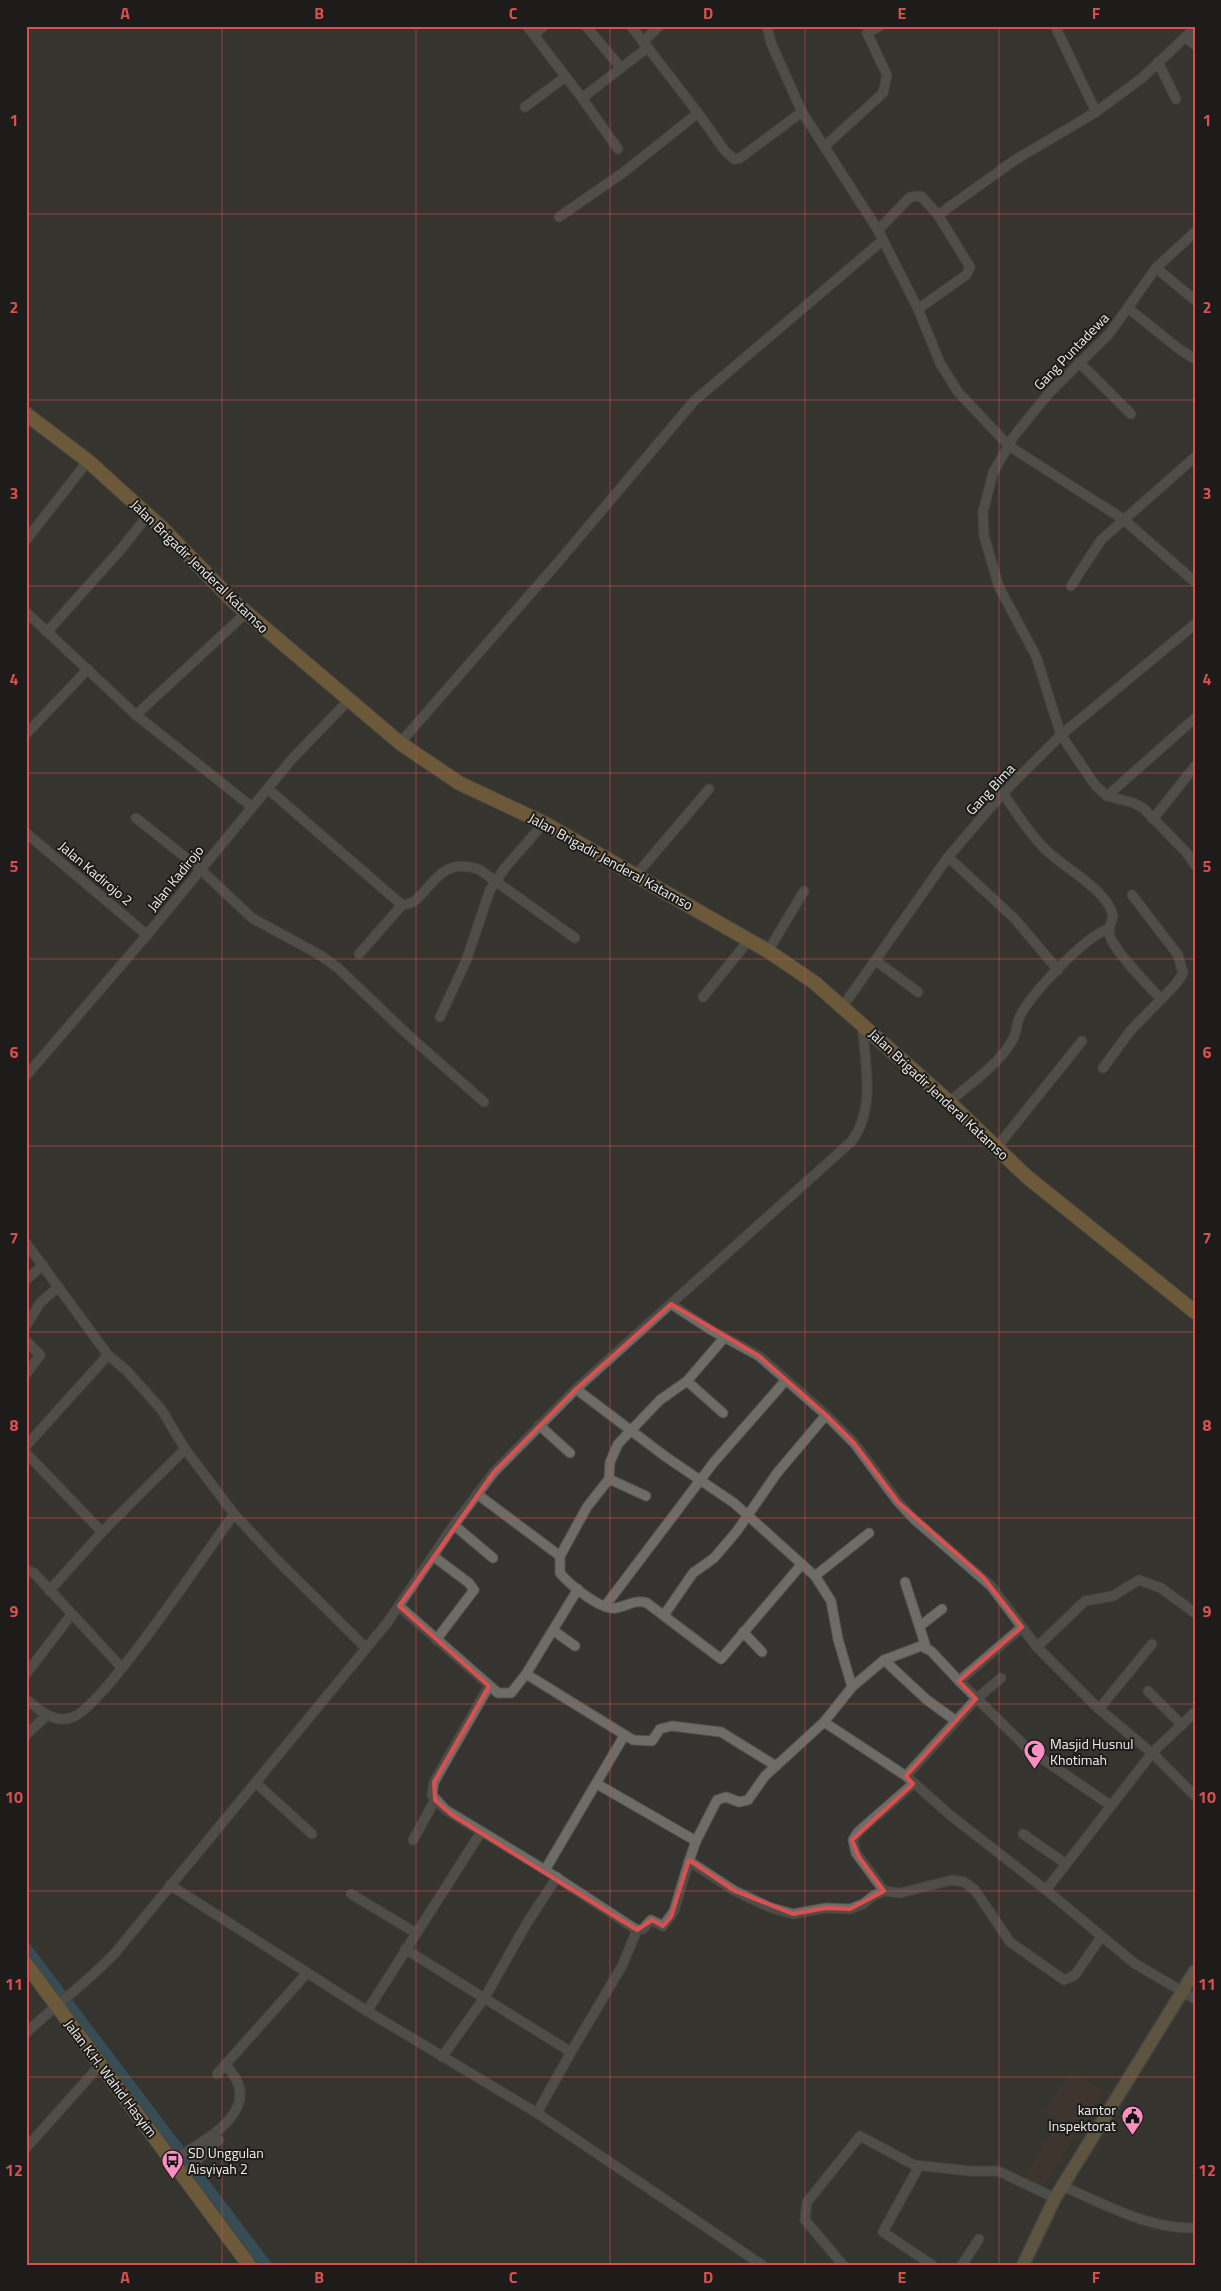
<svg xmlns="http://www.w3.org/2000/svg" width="1221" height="2291" viewBox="0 0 1221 2291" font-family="'Titillium Web',sans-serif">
<rect width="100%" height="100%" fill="#363430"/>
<g fill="#4a3730">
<path d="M 26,1703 L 42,1716 L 26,1730 Z"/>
<path d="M 1071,2071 L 1103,2092 L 1041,2189 L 1024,2178 L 1060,2121 L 1045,2111 Z"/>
</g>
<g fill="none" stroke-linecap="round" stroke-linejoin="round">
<path stroke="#396b84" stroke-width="11" d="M 26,1948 L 266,2265"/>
<defs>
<g id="minor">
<path d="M 527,26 L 582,98 L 647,48"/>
<path d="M 586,26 L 621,68"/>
<path d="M 631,26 L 698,113"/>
<path d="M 767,26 L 771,43 L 802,112 L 878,230 L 918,309 L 940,363 L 958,392 L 1009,446 L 1123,519 L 1195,582"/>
<path d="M 1055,26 L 1096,112"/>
<path d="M 534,35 L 544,26"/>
<path d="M 1185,37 L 1195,45"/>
<path d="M 643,42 L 659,26"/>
<path d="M 1158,62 L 1176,99"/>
<path d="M 582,98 L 618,149"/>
<path d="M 525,107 L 565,77"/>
<path d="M 825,146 L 883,93 L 887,75 L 867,33 L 880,26"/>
<path d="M 559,217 L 624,172 L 698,113 L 725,151 L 734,159 L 740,158 L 802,112"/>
<path d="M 878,230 L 910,197 L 921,196 L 938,215 L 1015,160 L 1096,112 L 1142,78 L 1195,28"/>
<path d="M 1195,232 L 1156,268 L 1109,334 L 1049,393 L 1014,436 L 993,473 L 983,512 L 984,536 L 999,587 L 1036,656 L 1061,735 L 1095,785 L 1107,796 L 1134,803 L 1143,808 L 1186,852 L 1195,865"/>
<path d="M 1156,268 L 1195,300"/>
<path d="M 1128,308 L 1179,349 L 1195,359"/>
<path d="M 918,309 L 966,275 L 970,267 L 938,215"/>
<path d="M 1079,362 L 1131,414"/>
<path d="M 26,540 L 88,461"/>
<path d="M 1071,586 L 1101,540 L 1195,457"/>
<path d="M 26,612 L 136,715 L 246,613"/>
<path d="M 47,632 L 122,548 L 148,515"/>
<path d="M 136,715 L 252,807"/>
<path d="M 26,734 L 88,669"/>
<path d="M 400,743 L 560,560 L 694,401 L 883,240"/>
<path d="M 268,789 L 402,905 C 429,905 433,852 480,870 L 575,938"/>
<path d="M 1003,793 C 1015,811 1027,830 1042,846 C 1060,866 1108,889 1113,916 C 1111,923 1108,929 1110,936 C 1115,952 1148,985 1160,998"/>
<path d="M 1107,796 L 1195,718"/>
<path d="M 136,818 L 200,869 L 252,918 L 320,955 L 338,968 L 406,1033 L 484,1102"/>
<path d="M 1153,819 L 1195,766"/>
<path d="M 26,833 L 147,935"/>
<path d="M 948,857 L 1014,918 L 1058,970"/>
<path d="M 636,875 L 709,789"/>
<path d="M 768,951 L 804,891"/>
<path d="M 359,954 L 402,905"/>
<path d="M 876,961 L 918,992"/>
<path d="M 703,997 L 749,940"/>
<path d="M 843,1006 L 948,857 L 1003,793 L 1061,735 L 1195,624"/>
<path d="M 440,1017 L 466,961 L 490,890 L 504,869 L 544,823"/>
<path d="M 1103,1068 L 1131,1030 L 1176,984 L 1183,973 L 1178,955 L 1132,895"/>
<path d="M 26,1076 L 147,935 L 292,759 L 348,701"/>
<path d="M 949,1102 C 970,1084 998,1065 1012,1041 C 1017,1033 1016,1024 1020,1016 C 1031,994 1086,935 1109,929"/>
<path d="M 997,1147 L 1082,1041"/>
<path d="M 26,1243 L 108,1355 L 127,1371 L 161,1409 L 185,1449 L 234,1514 L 276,1559 L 366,1648"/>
<path d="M 26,1280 L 43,1265"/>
<path d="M 671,1304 L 711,1330 L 759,1356 L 826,1415 L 854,1443 L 898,1502 L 914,1519 L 991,1586 L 1037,1647 L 1099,1709 L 1152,1753 L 1195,1796"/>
<path d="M 26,1326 L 40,1303 L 58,1287"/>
<path d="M 724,1338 L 687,1381 L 660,1400 L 618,1444 L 610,1462 L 609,1479 L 587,1507 L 560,1556 L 560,1573 C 569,1584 601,1611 616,1608 C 627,1606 635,1599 647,1603 L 721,1659 L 802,1564"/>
<path d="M 26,1341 L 40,1355 L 26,1374"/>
<path d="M 687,1381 L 723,1413"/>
<path d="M 576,1389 L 666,1457 L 734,1503 L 815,1576 L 831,1601 L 838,1639 L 852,1687 L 824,1722 L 765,1776 L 748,1800 L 739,1802 L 726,1797 L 717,1800 L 696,1841"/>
<path d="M 539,1425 L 570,1453"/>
<path d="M 26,1446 L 108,1355"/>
<path d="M 26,1453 L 102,1532"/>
<path d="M 609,1479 L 646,1496"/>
<path d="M 477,1494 L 560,1556"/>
<path d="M 454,1525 L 493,1558"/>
<path d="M 433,1556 L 469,1583 L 474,1590 L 436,1640"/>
<path d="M 26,1570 L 34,1573 L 122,1668"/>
<path d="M 815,1576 L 869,1533"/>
<path d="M 905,1582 L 926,1647"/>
<path d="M 49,1591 L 102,1532 L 185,1449"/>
<path d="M 399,1606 L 498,1693 L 511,1693 L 526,1674 L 633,1740 L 652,1741 L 660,1729 L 672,1726 L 721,1732 L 776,1766"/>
<path d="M 605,1606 L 714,1462 L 786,1380"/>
<path d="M 664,1615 L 693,1573 L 714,1558 L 737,1531 L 777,1473 L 826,1415"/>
<path d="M 920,1626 L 942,1609"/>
<path d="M 554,1631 L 575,1646"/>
<path d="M 743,1632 L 762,1652"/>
<path d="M 1037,1647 L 1085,1601 L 1113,1596 L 1139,1580 L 1161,1588 L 1195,1613"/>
<path d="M 884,1660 L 927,1700 L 956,1721"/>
<path d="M 26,1674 L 71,1615"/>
<path d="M 526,1674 L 578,1589"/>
<path d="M 959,1681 L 1028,1749 L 1110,1805"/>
<path d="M 489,1686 L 434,1782 L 432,1795 L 446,1810 L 545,1870 L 637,1930"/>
<path d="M 852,1687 L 884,1660 L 921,1646 L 931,1651 L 959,1681 L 1022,1627"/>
<path d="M 1148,1691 L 1182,1725"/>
<path d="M 26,1699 C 40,1711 54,1724 73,1717 C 103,1707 209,1548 234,1514"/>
<path d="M 1099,1709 L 1152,1644"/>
<path d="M 824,1722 L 906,1776 L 950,1815 L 1046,1890 L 1134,1963 L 1195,1999"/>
<path d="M 26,1735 L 46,1716"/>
<path d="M 906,1776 L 976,1699 L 1001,1678"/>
<path d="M 256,1783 L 312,1834"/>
<path d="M 597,1784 L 696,1841 L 689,1861"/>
<path d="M 1023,1834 L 1066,1864"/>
<path d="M 413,1840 L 435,1800"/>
<path d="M 545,1870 L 624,1736"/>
<path d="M 170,1885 L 367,2011 L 537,2113 L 762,2265"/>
<path d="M 1046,1890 L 1152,1753 L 1195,1712"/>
<path d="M 884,1891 L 856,1853 L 853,1840 L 858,1832 L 913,1784"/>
<path d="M 351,1894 L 416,1933"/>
<path d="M 405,1949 L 571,2052"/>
<path d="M 367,2011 L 481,1832"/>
<path d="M 26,2033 C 55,2005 88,1982 115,1953 L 387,1623 L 454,1525 L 494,1472 L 576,1389 L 852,1141 C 876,1108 865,1061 862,1024"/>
<path d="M 442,2057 L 485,1997 L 527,1923 L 557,1877"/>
<path d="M 217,2074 L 307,1973"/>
<path d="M 537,2113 L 571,2052 L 622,1966 L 637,1930 L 643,1929 L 651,1920 L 663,1926 L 674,1911 L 689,1861 L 735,1891 L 769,1907 L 793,1914 L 826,1908 L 850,1909 L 863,1904 L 873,1896 L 884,1891 L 900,1893 L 952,1880 L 964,1882 L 975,1890 L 1010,1942 L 1064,1980 L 1075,1975 L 1101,1937"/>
<path d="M 26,2148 L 101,2064"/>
<path d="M 172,2160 C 206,2140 269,2108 225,2065"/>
<path d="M 919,2166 L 883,2232 L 932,2265"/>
<path d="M 182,2174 L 219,2140"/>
<path d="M 1062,2186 C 1105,2204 1147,2229 1195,2228"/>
<path d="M 843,2265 L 805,2220 L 807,2202 L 860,2136 L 914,2165 L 971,2171 L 998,2171 L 1055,2198"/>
<path d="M 962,2265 L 979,2239"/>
</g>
<path id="secondary" d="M 1023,2265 L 1055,2198 L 1195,1971"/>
<g id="primary">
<path d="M 26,414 L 88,461 L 162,528 L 234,602 L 400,743 L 459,783 L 544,823 L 768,951 L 815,983 L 949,1102 L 1026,1176 L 1195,1312"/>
<path d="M 26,1964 L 249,2265"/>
</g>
</defs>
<use href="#minor" stroke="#54534f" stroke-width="11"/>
<use href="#secondary" stroke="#54534f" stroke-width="15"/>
<use href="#primary" stroke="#54534f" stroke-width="16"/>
<use href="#minor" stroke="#6e6c67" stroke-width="9"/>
<use href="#secondary" stroke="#8d7857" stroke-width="12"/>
<use href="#primary" stroke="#ac8547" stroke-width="14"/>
</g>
<path d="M0 0H1221V2291H0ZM 671,1304 L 759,1356 L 826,1415 L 854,1443 L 898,1502 L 983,1577 L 1022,1627 L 959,1681 L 976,1699 L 906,1776 L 913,1784 L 852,1840 L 859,1857 L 884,1891 L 850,1909 L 826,1908 L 793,1914 L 735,1891 L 689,1860 L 671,1917 L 663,1926 L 652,1920 L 637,1930 L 452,1815 L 435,1800 L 434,1782 L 489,1686 L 399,1606 L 494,1472 L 576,1389 Z" fill="#363430" fill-opacity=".55" fill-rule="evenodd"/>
<path fill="none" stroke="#db504f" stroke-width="4" stroke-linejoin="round" d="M 671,1304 L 759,1356 L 826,1415 L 854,1443 L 898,1502 L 983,1577 L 1022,1627 L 959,1681 L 976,1699 L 906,1776 L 913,1784 L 852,1840 L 859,1857 L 884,1891 L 850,1909 L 826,1908 L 793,1914 L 735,1891 L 689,1860 L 671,1917 L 663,1926 L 652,1920 L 637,1930 L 452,1815 L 435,1800 L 434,1782 L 489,1686 L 399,1606 L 494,1472 L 576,1389 Z"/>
<path fill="none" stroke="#db504f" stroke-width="1" stroke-opacity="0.55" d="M 222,26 L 222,2265M 416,26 L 416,2265M 610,26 L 610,2265M 805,26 L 805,2265M 999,26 L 999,2265M 26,214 L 1195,214M 26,400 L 1195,400M 26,586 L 1195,586M 26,773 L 1195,773M 26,959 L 1195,959M 26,1146 L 1195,1146M 26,1332 L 1195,1332M 26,1518 L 1195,1518M 26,1704 L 1195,1704M 26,1891 L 1195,1891M 26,2077 L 1195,2077"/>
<defs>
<symbol id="mosque-pin" viewBox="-11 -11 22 30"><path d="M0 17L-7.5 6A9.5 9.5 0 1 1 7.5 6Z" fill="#fc8fc2" stroke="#1d1c1a"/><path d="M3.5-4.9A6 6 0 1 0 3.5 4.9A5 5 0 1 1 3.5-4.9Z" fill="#111"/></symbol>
<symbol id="civic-pin" viewBox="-11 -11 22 30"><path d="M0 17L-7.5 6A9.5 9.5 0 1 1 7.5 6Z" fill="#fc8fc2" stroke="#1d1c1a"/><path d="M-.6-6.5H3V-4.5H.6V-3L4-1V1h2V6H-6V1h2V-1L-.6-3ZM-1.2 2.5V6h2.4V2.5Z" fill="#111"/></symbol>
<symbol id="bus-pin" viewBox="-11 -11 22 30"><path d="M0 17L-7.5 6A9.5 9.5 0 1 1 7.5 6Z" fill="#fc8fc2" stroke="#1d1c1a"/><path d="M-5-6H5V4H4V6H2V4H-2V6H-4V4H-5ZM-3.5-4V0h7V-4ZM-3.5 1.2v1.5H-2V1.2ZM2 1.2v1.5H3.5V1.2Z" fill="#111"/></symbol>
</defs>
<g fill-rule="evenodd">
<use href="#mosque-pin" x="1022" y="1738" width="25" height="34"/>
<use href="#civic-pin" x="1120" y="2104" width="25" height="34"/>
<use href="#bus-pin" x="160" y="2148" width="25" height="34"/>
</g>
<g text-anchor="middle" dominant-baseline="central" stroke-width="4" stroke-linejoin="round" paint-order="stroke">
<g font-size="14" fill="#f0efec" stroke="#1d1c1a">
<text transform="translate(1071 351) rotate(-46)">Gang Puntadewa</text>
<text transform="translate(200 566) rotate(44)">Jalan Brigadir Jenderal Katamso</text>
<text transform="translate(990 789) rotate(-47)">Gang Bima</text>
<text transform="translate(611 861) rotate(29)">Jalan Brigadir Jenderal Katamso</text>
<text transform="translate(96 873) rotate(40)">Jalan Kadirojo 2</text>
<text transform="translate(175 878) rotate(-51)">Jalan Kadirojo</text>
<text transform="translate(939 1094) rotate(43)">Jalan Brigadir Jenderal Katamso</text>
<text transform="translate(111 2078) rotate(53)">Jalan K.H. Wahid Hasyim</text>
</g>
<g font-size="14" fill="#f0efec" stroke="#1d1c1a" text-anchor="start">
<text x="1050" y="1743">Masjid Husnul<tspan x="1050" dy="16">Khotimah</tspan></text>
<text x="1116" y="2109" text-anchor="end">kantor<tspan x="1116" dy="16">Inspektorat</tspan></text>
<text x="188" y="2152">SD Unggulan<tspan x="188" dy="16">Aisyiyah 2</tspan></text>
</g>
</g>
<rect width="1221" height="2291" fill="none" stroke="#1d1c1a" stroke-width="55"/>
<rect x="28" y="28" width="1166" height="2236" fill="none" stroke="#db504f" stroke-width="2"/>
<g font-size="16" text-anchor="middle" font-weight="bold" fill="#db504f">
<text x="125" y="19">A</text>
<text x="319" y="19">B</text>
<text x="513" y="19">C</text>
<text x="708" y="19">D</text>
<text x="902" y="19">E</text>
<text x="1096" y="19">F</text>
<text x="14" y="126">1</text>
<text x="1207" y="126">1</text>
<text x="14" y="313">2</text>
<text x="1207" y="313">2</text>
<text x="14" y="499">3</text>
<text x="1207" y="499">3</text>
<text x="14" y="685">4</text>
<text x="1207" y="685">4</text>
<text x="14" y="872">5</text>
<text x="1207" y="872">5</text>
<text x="14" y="1058">6</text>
<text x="1207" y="1058">6</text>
<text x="14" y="1244">7</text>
<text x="1207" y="1244">7</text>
<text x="14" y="1431">8</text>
<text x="1207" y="1431">8</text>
<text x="14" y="1617">9</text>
<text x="1207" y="1617">9</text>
<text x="14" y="1803">10</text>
<text x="1207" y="1803">10</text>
<text x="14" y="1990">11</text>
<text x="1207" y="1990">11</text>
<text x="14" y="2176">12</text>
<text x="1207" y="2176">12</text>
<text x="125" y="2283">A</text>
<text x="319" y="2283">B</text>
<text x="513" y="2283">C</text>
<text x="708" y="2283">D</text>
<text x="902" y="2283">E</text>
<text x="1096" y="2283">F</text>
</g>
</svg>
